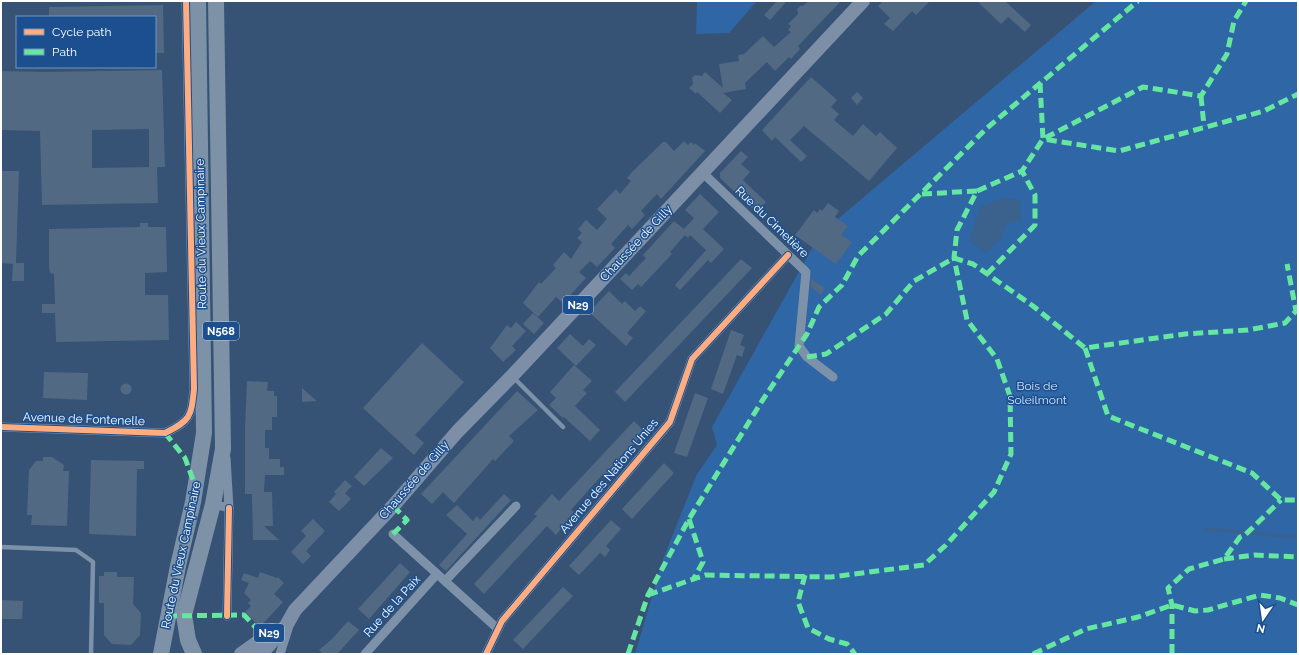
<svg xmlns="http://www.w3.org/2000/svg" width="1299" height="655" viewBox="0 0 1299 655" font-family="Raleway,sans-serif">
<rect width="100%" height="100%" fill="#365274"/>
<g fill="#2f66a5">
<path d="M 697,1 L 757,1 L 729,33 L 696,34 Z"/>
<path d="M 1096,1 L 1298,1 L 1298,654 L 635,654 L 663,559 L 697,474 L 717,445 L 712,427 L 820,234 Z"/>
</g>
<path fill="#3b618d" d="M 1003,198 L 1020,200 L 1021,220 L 1006,225 L 1000,240 L 986,253 L 969,240 L 980,207 Z"/>
<g fill="none" stroke-linecap="round" stroke-linejoin="round">
<path stroke="#3b618d" stroke-width="3" d="M 1205,529 L 1298,537"/>
</g>
<g fill="#526984" fill-rule="evenodd">
<path d="M 777,1 L 787,1 L 770,20 L 764,15 Z"/>
<path d="M 809,1 L 841,1 L 798,46 L 800,49 L 791,59 L 789,57 L 775,71 L 767,62 L 745,83 L 746,89 L 723,93 L 732,100 L 720,113 L 697,92 L 696,94 L 689,88 L 693,84 L 692,78 L 695,75 L 702,76 L 705,72 L 723,88 L 719,64 L 739,61 L 738,55 L 744,54 L 763,36 L 774,47 L 791,32 L 788,30 L 791,26 L 788,24 L 798,14 L 797,9 L 800,6 L 803,6 Z"/>
<path d="M 883,1 L 930,1 L 916,15 L 912,11 L 893,31 L 884,24 L 890,18 L 878,6 Z"/>
<path d="M 977,1 L 1005,1 L 1031,25 L 1025,32 L 1008,17 L 1001,24 Z"/>
<path d="M 163,5 L 164,53 L 155,53 L 155,17 L 49,17 L 49,7 Z"/>
<path d="M 162,70 L 165,167 L 157,167 L 158,203 L 42,205 L 40,131 L 1,130 L 1,71 L 44,72 ZM 149,129 L 149,167 L 92,168 L 92,130 Z"/>
<path d="M 811,77 L 837,100 L 831,107 L 839,114 L 834,120 L 853,136 L 863,124 L 876,136 L 880,132 L 897,148 L 869,181 L 804,126 L 790,140 L 807,156 L 801,162 L 775,137 L 772,141 L 762,130 Z"/>
<path d="M 857,92 L 863,98 L 857,105 L 851,98 Z"/>
<path d="M 684,141 L 688,145 L 691,142 L 694,145 L 695,143 L 705,151 L 661,199 L 657,194 L 652,199 L 641,211 L 645,215 L 632,229 L 628,225 L 611,244 L 615,248 L 597,267 L 590,261 L 579,272 L 586,278 L 563,303 L 556,297 L 538,317 L 523,303 L 539,282 L 541,284 L 556,268 L 553,265 L 564,252 L 571,259 L 582,242 L 577,238 L 582,233 L 578,229 L 586,220 L 597,230 L 607,219 L 597,209 L 616,189 L 620,194 L 631,181 L 627,178 L 632,172 L 663,142 L 666,142 L 674,151 Z"/>
<path d="M 741,151 L 748,157 L 741,164 L 750,172 L 743,180 L 766,202 L 756,212 L 720,178 L 720,173 Z"/>
<path d="M 1,171 L 19,171 L 16,263 L 24,263 L 24,281 L 12,281 L 13,264 L 1,263 Z"/>
<path d="M 700,194 L 719,212 L 703,229 L 724,249 L 711,263 L 708,260 L 680,290 L 675,285 L 706,250 L 690,235 L 688,238 L 685,235 L 670,252 L 672,254 L 641,287 L 638,284 L 632,290 L 620,279 L 626,273 L 629,276 L 646,258 L 643,255 L 674,221 L 684,229 L 694,218 L 685,210 Z"/>
<path d="M 828,203 L 839,211 L 835,217 L 848,226 L 841,235 L 852,242 L 836,264 L 795,235 L 814,210 L 817,213 L 820,209 L 822,211 Z"/>
<path d="M 140,223 L 148,223 L 148,227 L 166,227 L 167,272 L 145,273 L 145,295 L 168,295 L 169,340 L 56,342 L 55,313 L 42,313 L 42,304 L 55,304 L 54,274 L 50,273 L 49,267 L 49,229 L 140,227 Z"/>
<path d="M 741,259 L 752,268 L 625,402 L 615,392 Z"/>
<path d="M 811,279 L 825,288 L 821,295 L 811,287 Z"/>
<path d="M 609,291 L 622,304 L 625,301 L 635,311 L 640,306 L 646,311 L 627,333 L 633,338 L 626,346 L 589,312 Z"/>
<path d="M 533,313 L 544,323 L 534,334 L 523,324 Z"/>
<path d="M 516,322 L 526,331 L 512,346 L 516,350 L 503,362 L 490,348 L 507,325 L 511,328 Z"/>
<path d="M 731,330 L 744,335 L 740,345 L 745,347 L 742,357 L 737,355 L 723,394 L 711,389 Z"/>
<path d="M 570,334 L 583,346 L 589,339 L 596,345 L 576,366 L 557,348 Z"/>
<path d="M 422,343 L 464,382 L 415,435 L 424,443 L 414,455 L 363,408 Z"/>
<path d="M 574,365 L 592,381 L 583,390 L 587,393 L 575,406 L 600,430 L 590,441 L 564,417 L 563,418 L 549,405 L 556,398 L 550,392 Z"/>
<path d="M 44,372 L 88,373 L 87,400 L 43,398 Z"/>
<path d="M 247,381 L 268,382 L 267,391 L 274,391 L 274,396 L 277,396 L 277,417 L 272,417 L 272,430 L 265,430 L 265,448 L 269,448 L 269,459 L 280,459 L 280,467 L 284,467 L 284,475 L 265,475 L 264,492 L 272,492 L 273,526 L 264,526 L 279,540 L 253,540 L 252,494 L 245,494 L 245,428 Z"/>
<circle cx="126" cy="389" r="5.5"/>
<path d="M 302,388 L 317,401 L 302,402 Z"/>
<path d="M 517,391 L 538,410 L 509,436 L 514,441 L 495,461 L 493,459 L 487,466 L 454,503 L 443,492 L 432,504 L 421,494 Z"/>
<path d="M 695,393 L 708,398 L 687,457 L 674,453 Z"/>
<path d="M 634,421 L 645,432 L 605,478 L 602,475 L 571,510 L 574,512 L 556,535 L 547,526 L 484,594 L 474,584 L 537,516 L 534,514 L 552,494 L 559,501 Z"/>
<path d="M 381,448 L 393,458 L 364,486 L 354,477 Z"/>
<path d="M 43,457 L 52,457 L 64,465 L 63,471 L 69,471 L 67,526 L 31,525 L 32,515 L 27,515 L 29,470 L 36,461 L 43,461 Z"/>
<path d="M 91,460 L 144,461 L 144,469 L 137,469 L 136,536 L 89,534 Z"/>
<path d="M 664,463 L 674,473 L 632,519 L 622,509 Z"/>
<path d="M 345,480 L 352,486 L 345,493 L 351,499 L 339,511 L 329,502 L 336,494 L 334,492 Z"/>
<path d="M 504,494 L 511,500 L 446,571 L 439,565 L 467,534 L 446,515 L 457,505 L 473,521 L 477,516 L 480,520 Z"/>
<path d="M 313,519 L 325,531 L 306,551 L 311,556 L 303,564 L 291,552 L 306,536 L 301,531 Z"/>
<path d="M 611,520 L 621,529 L 606,546 L 610,550 L 605,557 L 600,553 L 579,575 L 569,566 Z"/>
<path d="M 400,563 L 410,572 L 369,619 L 358,609 Z"/>
<path d="M 104,572 L 117,572 L 117,577 L 134,577 L 133,604 L 141,613 L 140,635 L 131,645 L 112,644 L 104,635 L 104,603 L 99,603 L 99,576 L 104,576 Z"/>
<path d="M 260,572 L 277,578 L 278,577 L 284,583 L 274,594 L 283,602 L 260,627 L 245,612 L 251,606 L 248,603 L 251,600 L 244,593 L 249,583 L 241,580 L 244,573 L 258,578 Z"/>
<path d="M 563,587 L 573,596 L 523,649 L 513,640 Z"/>
<path d="M 1,600 L 23,601 L 22,619 L 1,619 Z"/>
<path d="M 348,621 L 359,630 L 337,654 L 323,654 L 319,650 L 332,639 Z"/>
</g>
<g fill="none" stroke-linecap="round" stroke-linejoin="round">
<g stroke="#7d92a8" stroke-width="4.5">
<path d="M 513,377 L 563,427"/>
<path d="M 1,547 L 76,550 L 93,562 L 91,654"/>
</g>
<g stroke="#7d92a8" stroke-width="9">
<path d="M 702,172 L 806,272 L 799,346 L 807,357 L 833,377"/>
<path d="M 1,427 L 165,433 C 191,420 191,417 194,389 L 186,1"/>
<path d="M 213,504 L 229,508 L 226,458"/>
<path d="M 393,534 L 498,629"/>
<path d="M 445,581 L 516,506"/>
<path d="M 227,616 L 229,508"/>
<path d="M 280,654 L 288,629 L 287,627"/>
<path d="M 365,654 L 437,574"/>
<path d="M 486,654 L 502,621 L 670,422 L 692,359 L 788,255"/>
</g>
<g stroke="#7d8ea7" stroke-width="14">
<path d="M 241,654 L 265,637 L 272,630"/>
<path d="M 261,654 L 286,626 L 295,610 L 393,506 L 457,432 L 512,376 L 863,1"/>
</g>
<g stroke="#7e92a7" stroke-width="16">
<path d="M 161,654 L 178,566 L 193,502 L 204,433 L 198,1"/>
<path d="M 194,654 L 188,640 L 184,615 L 213,504 L 223,449 L 216,1"/>
</g>
<g stroke="#66e7a1" stroke-width="5" stroke-dasharray="10 5" stroke-linecap="butt">
<path d="M 1040,83 L 1043,139 L 1119,151 L 1264,111 L 1298,94"/>
<path d="M 1201,96 L 1204,126"/>
<path d="M 922,194 L 977,191"/>
<path d="M 987,274 L 1035,225 L 1035,195 L 1022,171"/>
<path d="M 1085,348 L 1108,416 L 1252,473 L 1281,500 L 1298,500"/>
<path d="M 807,357 L 826,354 L 886,314 L 914,281 L 954,258 L 973,264 L 1033,306 L 1085,348 L 1185,334 L 1248,330 L 1285,323 L 1296,311 L 1287,264"/>
<path d="M 165,433 L 185,458 L 196,488"/>
<path d="M 393,506 L 407,520 L 393,534"/>
<path d="M 689,519 L 703,562 L 694,578"/>
<path d="M 1224,559 L 1254,555 L 1298,557"/>
<path d="M 805,575 L 798,602 L 808,628 L 829,639 L 847,644 L 855,654"/>
<path d="M 648,595 L 705,575 L 831,577 L 924,565 L 946,545 L 994,492 L 1011,454 L 1010,396 L 997,359 L 967,320 L 954,258 L 957,230 L 977,191 L 1022,171 L 1043,139 L 1143,87 L 1201,96 L 1227,54 L 1234,21 L 1246,1"/>
<path d="M 167,616 L 244,615 L 265,637"/>
<path d="M 628,654 L 648,595 L 689,519 L 762,401 L 807,334 L 819,307 L 842,285 L 858,256 L 987,128 L 1138,1"/>
<path d="M 1033,654 L 1086,629 L 1138,617 L 1172,605 L 1195,611 L 1208,610 L 1260,595 L 1280,598 L 1298,605"/>
<path d="M 1172,654 L 1172,605 L 1168,588 L 1189,569 L 1224,559 L 1240,537 L 1245,535 L 1281,500"/>
</g>
<defs>
<g id="cycleway">
<path d="M 1,427 L 165,433 C 191,420 191,417 194,389 L 186,1"/>
<path d="M 227,616 L 229,508"/>
<path d="M 486,654 L 502,621 L 670,422 L 692,359 L 788,255"/>
</g>
</defs>
<use href="#cycleway" stroke="#1b4f8f" stroke-width="8"/>
<use href="#cycleway" stroke="#ffac80" stroke-width="6"/>
</g>
<g text-anchor="middle" dominant-baseline="central" stroke-width="3" stroke-linejoin="round" paint-order="stroke">
<g fill="#1b4f8f" stroke="#bbcadd" stroke-width="1">
<rect x="563" y="296" width="30" height="18" rx="3"/>
<rect x="203" y="322" width="36" height="18" rx="3"/>
<rect x="254" y="624" width="30" height="18" rx="3"/>
</g>
<g font-size="11" font-weight="bold" fill="#fff">
<text x="578" y="305">N29</text>
<text x="221" y="331">N568</text>
<text x="269" y="633">N29</text>
</g>
<g font-size="12" fill="#fff" stroke="#1b4f8f">
<text transform="translate(772 222) rotate(44)">Rue du Cimetière</text>
<text transform="translate(201 234) rotate(-91)">Route du Vieux Campinaire</text>
<text transform="translate(636 243) rotate(-47)">Chaussée de Gilly</text>
<text transform="translate(84 419) rotate(2)">Avenue de Fontenelle</text>
<text transform="translate(609 476) rotate(-50)">Avenue des Nations Unies</text>
<text transform="translate(414 480) rotate(-49)">Chaussée de Gilly</text>
<text transform="translate(181 555) rotate(-78)">Route du Vieux Campinaire</text>
<text transform="translate(392 606) rotate(-48)">Rue de la Paix</text>
</g>
<g font-size="12" fill="#cfe3fa" stroke="#1b4f8f">
<text x="1037" y="386">Bois de<tspan x="1037" dy="14">Soleilmont</tspan></text>
</g>
</g>
<rect width="1299" height="655" fill="none" stroke="#ffffff" stroke-width="4"/>
<rect x="16" y="16" width="140" height="52" fill="#1b4f8f" stroke="#7695bc"/>
<rect x="24" y="29" width="20" height="6" fill="#ffac80" stroke="#7695bc"/>
<text x="52" y="36" font-size="12" fill="#ffffff">Cycle path</text>
<rect x="24" y="49" width="20" height="6" fill="#66e7a1" stroke="#7695bc"/>
<text x="52" y="56" font-size="12" fill="#ffffff">Path</text>
<g transform="translate(1263 619) rotate(193)" stroke="#1b4f8f" stroke-width="3" paint-order="stroke">
<path d="M0-3L7 15L0 10L-7 15Z" fill="#ffffff"/>
<text y="-6" font-size="11" font-weight="bold" text-anchor="middle" fill="#ffffff">N</text>
</g>
</svg>
